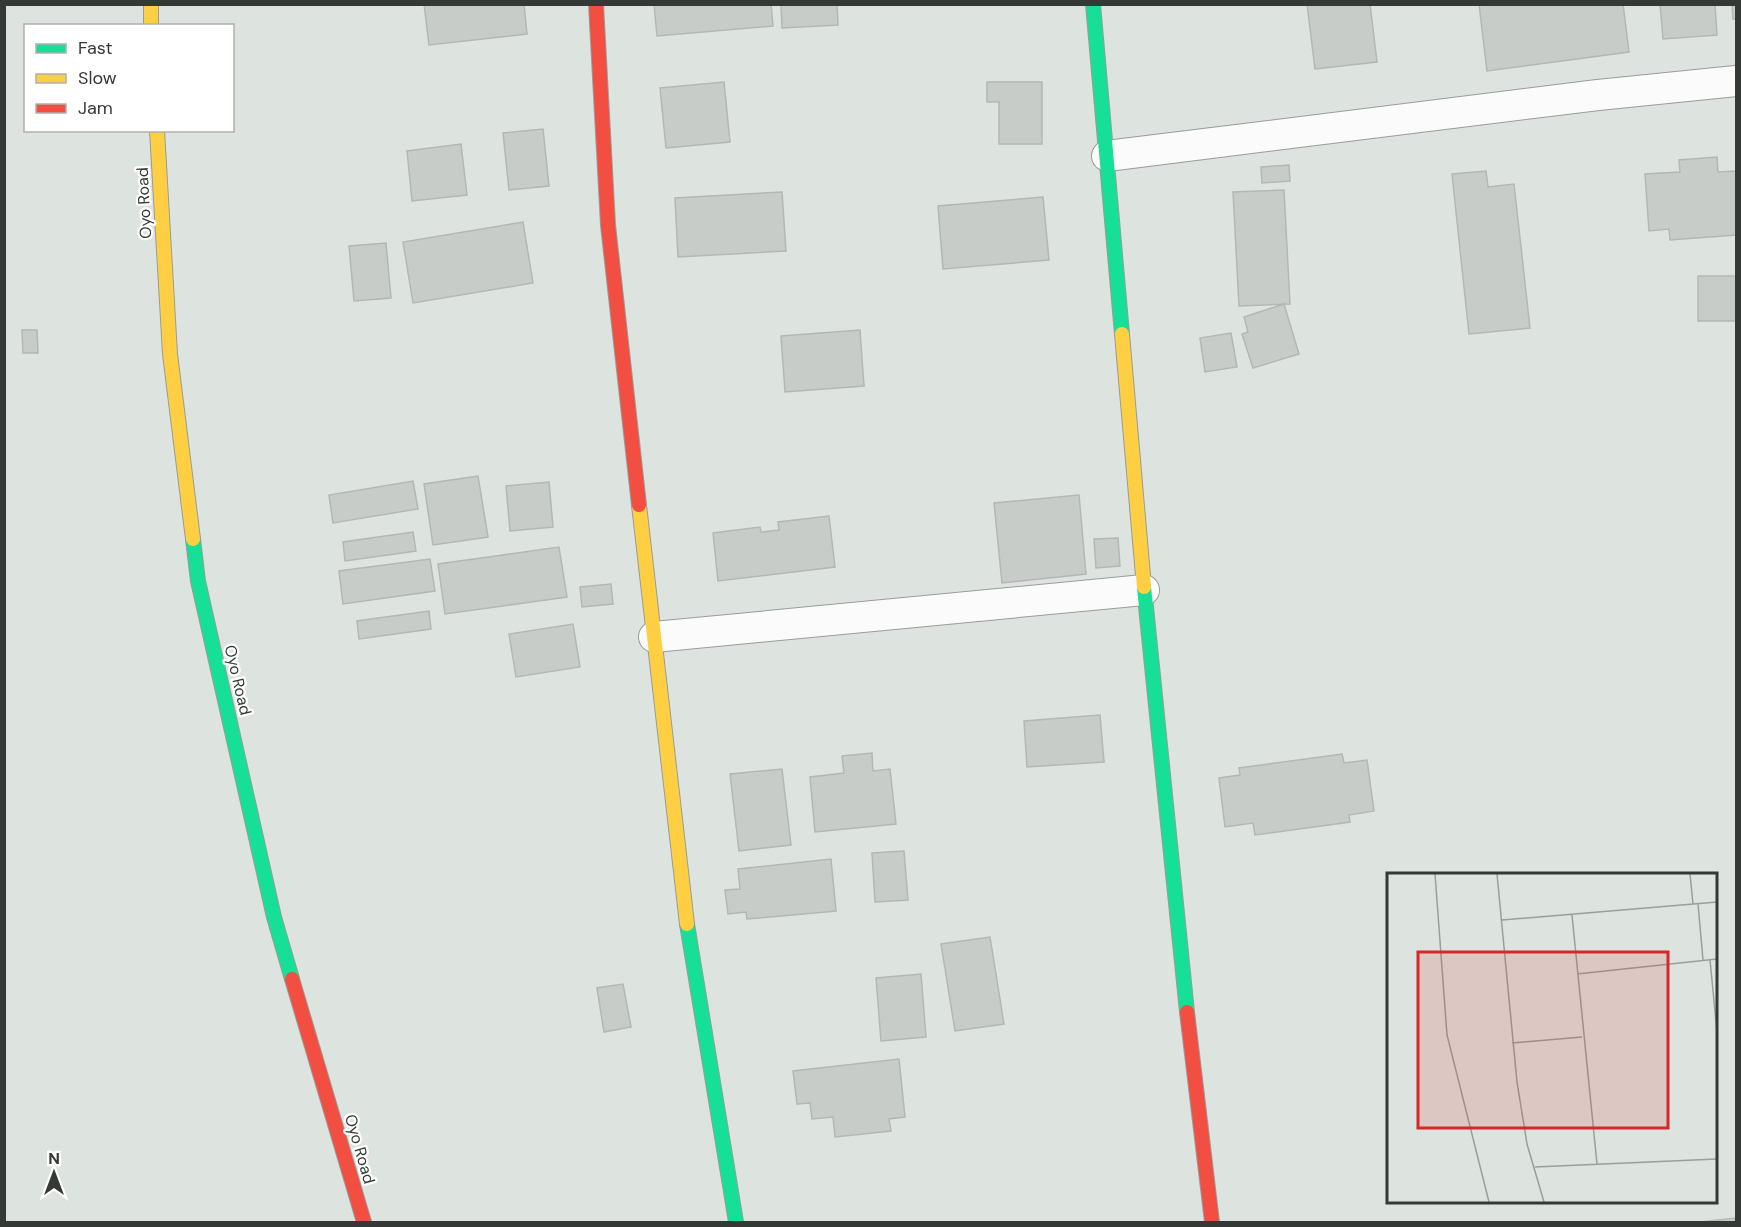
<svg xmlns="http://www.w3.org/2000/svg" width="1741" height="1227" viewBox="0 0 1741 1227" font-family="'DM Sans',sans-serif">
<rect width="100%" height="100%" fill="#dde3de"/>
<g fill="#c7ccc8" stroke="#b3b8b4" stroke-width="1.5">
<path d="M 424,4 L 524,4 L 527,34 L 429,45 Z"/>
<path d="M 654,4 L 771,4 L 773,26 L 657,36 Z"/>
<path d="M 781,4 L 837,4 L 838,25 L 782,28 Z"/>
<path d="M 1307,4 L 1370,4 L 1377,62 L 1315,69 Z"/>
<path d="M 1479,4 L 1623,4 L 1629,52 L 1487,71 Z"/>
<path d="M 1660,4 L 1715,4 L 1717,35 L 1663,39 Z"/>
<path d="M 1732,4 L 1736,4 L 1736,19 L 1733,19 Z"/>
<path d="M 724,82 L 730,142 L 666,148 L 660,88 Z"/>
<path d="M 987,82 L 1042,82 L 1042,144 L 999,144 L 999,102 L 987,102 Z"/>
<path d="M 543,129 L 549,186 L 509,190 L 503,133 Z"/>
<path d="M 461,144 L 467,195 L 412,201 L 407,151 Z"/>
<path d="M 1717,157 L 1718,172 L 1736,171 L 1736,235 L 1670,240 L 1669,229 L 1649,231 L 1645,174 L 1680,172 L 1679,160 Z"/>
<path d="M 1289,165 L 1290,181 L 1262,183 L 1261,167 Z"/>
<path d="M 1486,171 L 1488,187 L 1514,184 L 1530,328 L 1469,334 L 1452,174 Z"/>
<path d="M 1284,190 L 1290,304 L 1239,306 L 1233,192 Z"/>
<path d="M 782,192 L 786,251 L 678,257 L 675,198 Z"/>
<path d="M 1043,197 L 1049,260 L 943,269 L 938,206 Z"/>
<path d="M 523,222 L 533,283 L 413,303 L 403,242 Z"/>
<path d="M 386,243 L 391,298 L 354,301 L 349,246 Z"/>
<rect x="1698" y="276" width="38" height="45"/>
<path d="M 1284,304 L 1299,354 L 1253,368 L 1242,334 L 1248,332 L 1244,317 Z"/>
<path d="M 22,330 L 37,330 L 38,353 L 23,353 Z"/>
<path d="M 860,330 L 864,386 L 785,392 L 781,336 Z"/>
<path d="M 1231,333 L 1237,367 L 1205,372 L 1200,338 Z"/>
<path d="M 478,476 L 488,537 L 433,545 L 424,484 Z"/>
<path d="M 413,481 L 418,509 L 333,523 L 329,495 Z"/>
<path d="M 549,482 L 553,527 L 510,531 L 506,486 Z"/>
<path d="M 1079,495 L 1086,574 L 1002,583 L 994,503 Z"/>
<path d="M 829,516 L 835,567 L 718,581 L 713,533 L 760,527 L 761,532 L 779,530 L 778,522 Z"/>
<path d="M 413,532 L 416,551 L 345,561 L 343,542 Z"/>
<path d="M 1118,538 L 1120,566 L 1096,568 L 1094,539 Z"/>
<path d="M 559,547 L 567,597 L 445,614 L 438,564 Z"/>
<path d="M 430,559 L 435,591 L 343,604 L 339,571 Z"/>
<path d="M 611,584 L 613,604 L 582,607 L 580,587 Z"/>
<path d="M 429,611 L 431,629 L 359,639 L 357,621 Z"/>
<path d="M 573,624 L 580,667 L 516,677 L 509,634 Z"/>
<path d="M 1100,715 L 1104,762 L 1027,767 L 1024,721 Z"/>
<path d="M 872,753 L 873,771 L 890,769 L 896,824 L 815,832 L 810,777 L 844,773 L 842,756 Z"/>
<path d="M 1342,754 L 1344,763 L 1367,760 L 1374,811 L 1349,815 L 1350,822 L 1255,835 L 1253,823 L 1225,827 L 1219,778 L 1240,775 L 1239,768 Z"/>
<path d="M 782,769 L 791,845 L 739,851 L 730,774 Z"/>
<path d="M 904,851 L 908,900 L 875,902 L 872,853 Z"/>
<path d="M 831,859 L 836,911 L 747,919 L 746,912 L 728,914 L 725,890 L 740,889 L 738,869 Z"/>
<path d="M 990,937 L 1004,1024 L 955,1031 L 941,944 Z"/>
<path d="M 921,974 L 926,1037 L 881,1041 L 876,978 Z"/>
<path d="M 623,984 L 631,1027 L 604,1032 L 597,988 Z"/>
<path d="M 899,1059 L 905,1117 L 889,1119 L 891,1131 L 835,1137 L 833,1117 L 812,1119 L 810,1103 L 797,1104 L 793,1071 Z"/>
<path d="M 1736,1218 L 1736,1222 L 1700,1222 Z"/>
</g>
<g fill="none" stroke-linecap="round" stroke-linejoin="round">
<defs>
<g id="street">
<path d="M 1107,156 L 1598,95 L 1736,81"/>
<path d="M 654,637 L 1144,590"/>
</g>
<g id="fast">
<path d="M 1093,4 L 1122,334"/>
<path d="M 193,539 L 198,581 L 274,917 L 292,979"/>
<path d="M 1144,587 L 1187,1012"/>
<path d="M 687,924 L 736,1222"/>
</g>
<g id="slow">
<path d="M 151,4 L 151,26"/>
<path d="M 157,130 L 170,354 L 193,539"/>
<path d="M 1122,334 L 1144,587"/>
<path d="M 639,505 L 687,924"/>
</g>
<g id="jam">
<path d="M 596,4 L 608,225 L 639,505"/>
<path d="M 292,979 L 364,1222"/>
<path d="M 1187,1012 L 1212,1222"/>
</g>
</defs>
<use href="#street" stroke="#999d9a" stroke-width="32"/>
<use href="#fast" stroke="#999d9a" stroke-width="16"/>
<use href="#slow" stroke="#999d9a" stroke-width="16"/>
<use href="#jam" stroke="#999d9a" stroke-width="16"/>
<use href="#street" stroke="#fafbfa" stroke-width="30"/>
<use href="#fast" stroke="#16e098" stroke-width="14"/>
<use href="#slow" stroke="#ffcf43" stroke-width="14"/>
<use href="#jam" stroke="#f24e42" stroke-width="14"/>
</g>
<g text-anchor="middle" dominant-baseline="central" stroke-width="4.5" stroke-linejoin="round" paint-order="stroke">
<g font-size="16" fill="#343935" stroke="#fff">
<text transform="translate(144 203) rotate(-93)">Oyo Road</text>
<text transform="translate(238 680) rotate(77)">Oyo Road</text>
<text transform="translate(360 1149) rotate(74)">Oyo Road</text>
</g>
</g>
<g transform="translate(1387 873)">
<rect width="330" height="330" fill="#dde3de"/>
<path fill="none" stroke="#999f9a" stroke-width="1.5" d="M 48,1 L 60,162 L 102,329M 110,1 L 130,209 L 140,271 L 157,329M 303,1 L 306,31M 311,31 L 316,87M 185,42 L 210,291M 115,47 L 330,29M 323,87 L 330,159M 190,101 L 330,86M 125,170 L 195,164M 148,294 L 330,286"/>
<path fill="#d62828" fill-opacity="0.15" stroke="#d62828" stroke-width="3" d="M 31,79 L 281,79 L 281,255 L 31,255 Z"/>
<rect width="330" height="330" fill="none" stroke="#343935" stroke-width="3"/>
</g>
<rect width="1741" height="1227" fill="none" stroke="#343935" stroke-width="12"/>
<rect x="24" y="24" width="210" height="108" fill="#ffffff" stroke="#aeb0ae" stroke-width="1.5"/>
<rect x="36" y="44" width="30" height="9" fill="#16e098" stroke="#aeb0ae" stroke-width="1.5"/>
<text x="78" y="54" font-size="18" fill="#343935">Fast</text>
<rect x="36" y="74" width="30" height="9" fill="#ffcf43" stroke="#aeb0ae" stroke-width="1.5"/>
<text x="78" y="84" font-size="18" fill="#343935">Slow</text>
<rect x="36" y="104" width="30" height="9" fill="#f24e42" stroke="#aeb0ae" stroke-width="1.5"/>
<text x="78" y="114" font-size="18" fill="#343935">Jam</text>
<g transform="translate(54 1173)" stroke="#ffffff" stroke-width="4.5" paint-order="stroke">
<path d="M0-4.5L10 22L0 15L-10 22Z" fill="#343935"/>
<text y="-9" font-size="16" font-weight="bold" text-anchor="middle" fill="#343935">N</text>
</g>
</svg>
